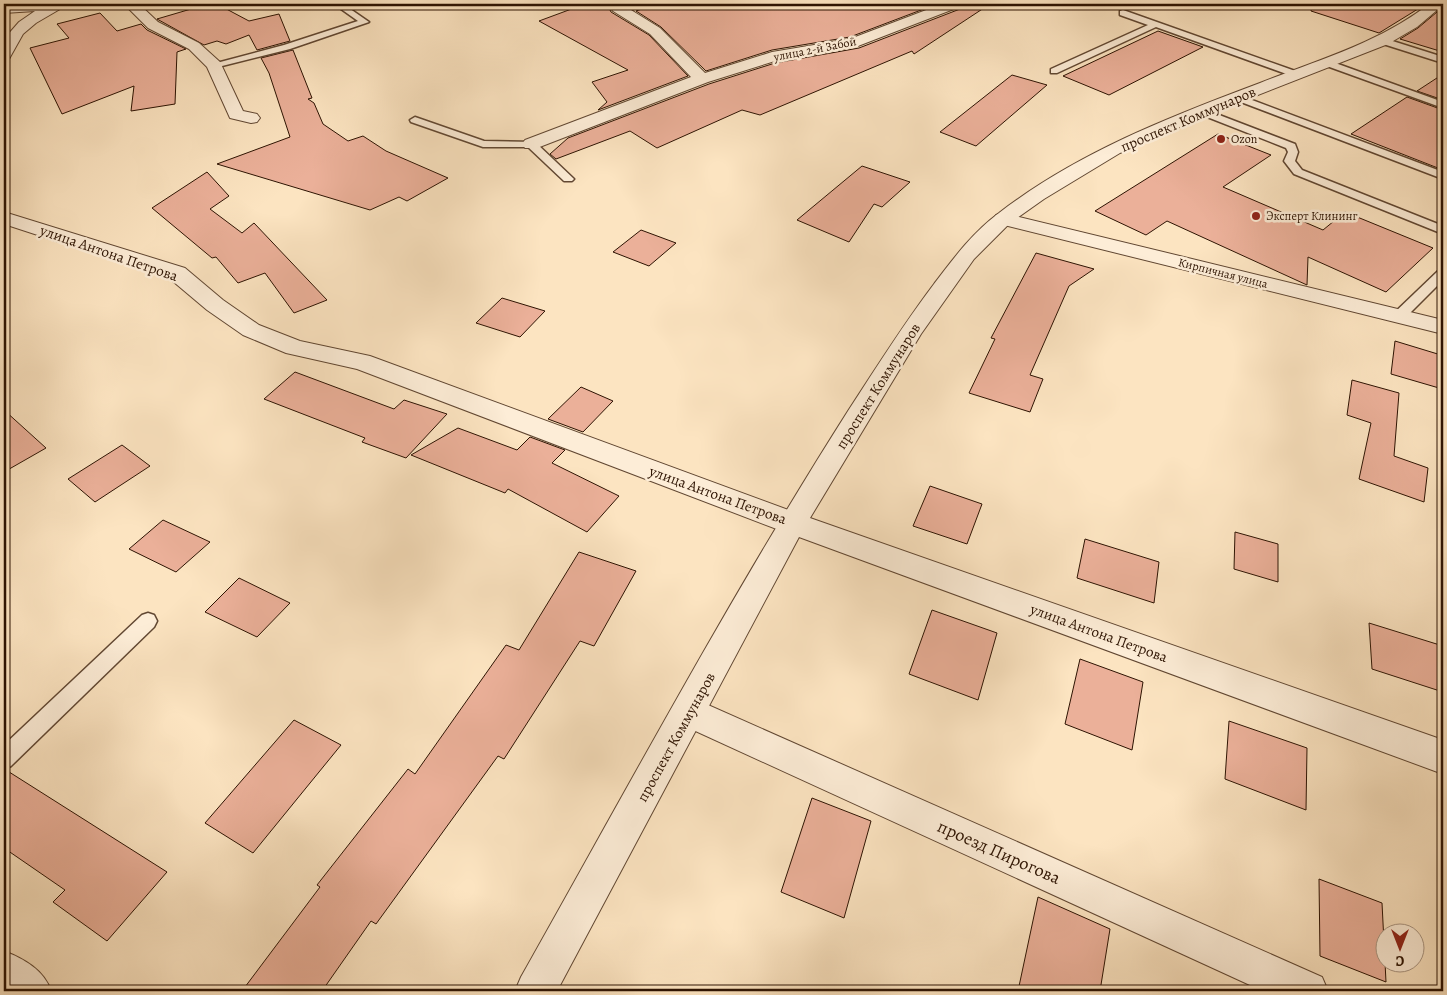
<svg xmlns="http://www.w3.org/2000/svg" width="1447" height="995" viewBox="0 0 1447 995" font-family="Alegreya,serif">
<rect width="100%" height="100%" fill="#fce4c1"/>
<filter id="stains"><feTurbulence type="fractalNoise" baseFrequency=".004" numOctaves="4"/><feColorMatrix values="0 0 0 0 .2 0 0 0 0 .09 0 0 0 0 .02 0 0 0 .5 -.17"/></filter>
<radialGradient id="worn" r=".72"><stop offset=".6" stop-color="#630" stop-opacity="0"/><stop offset="1" stop-color="#630" stop-opacity=".3"/></radialGradient>
<g fill="#ebb099" stroke="#2d1302">
<path d="M 208,4 L 217,4 L 249,21 L 279,14 L 290,41 L 257,50 L 249,35 L 226,44 L 217,41 L 204,45 L 157,19 Z"/>
<path d="M 585,4 L 615,4 L 609,8 L 611,12 L 649,35 L 688,76 L 598,110 L 607,102 L 592,82 L 628,70 L 539,21 Z"/>
<path d="M 646,4 L 937,4 L 850,37 L 772,50 L 706,71 L 661,27 L 636,11 L 642,9 Z"/>
<path d="M 963,4 L 990,4 L 914,54 L 912,51 L 760,115 L 742,110 L 657,148 L 630,131 L 556,159 L 550,154 L 568,138 L 709,84 L 775,63 L 859,48 L 960,9 Z"/>
<path d="M 1312,4 L 1426,4 L 1379,33 L 1311,11 Z"/>
<path d="M 1443,7 L 1443,52 L 1400,39 L 1418,28 Z"/>
<path d="M 100,13 L 117,31 L 141,24 L 147,30 L 186,49 L 177,52 L 175,104 L 131,111 L 134,86 L 62,114 L 30,48 L 69,38 L 57,24 Z"/>
<path d="M 1158,31 L 1203,47 L 1109,95 L 1063,76 Z"/>
<path d="M 293,50 L 312,98 L 308,99 L 314,103 L 323,124 L 348,141 L 363,136 L 386,151 L 448,178 L 407,201 L 399,197 L 370,210 L 217,164 L 290,137 L 269,73 L 261,58 Z"/>
<path d="M 1443,74 L 1443,100 L 1417,91 Z"/>
<path d="M 1012,75 L 1047,85 L 976,146 L 940,132 Z"/>
<path d="M 1407,97 L 1443,110 L 1443,170 L 1351,134 Z"/>
<path d="M 1218,134 L 1271,155 L 1223,187 L 1323,230 L 1345,212 L 1433,248 L 1386,292 L 1308,257 L 1307,285 L 1167,221 L 1146,235 L 1095,211 Z"/>
<path d="M 862,166 L 910,182 L 882,207 L 874,204 L 849,242 L 797,220 Z"/>
<path d="M 207,172 L 229,196 L 210,209 L 242,233 L 254,223 L 327,300 L 294,313 L 265,273 L 238,283 L 216,257 L 212,258 L 152,208 Z"/>
<path d="M 641,230 L 676,243 L 649,266 L 613,252 Z"/>
<path d="M 1036,253 L 1094,269 L 1069,286 L 1030,375 L 1043,379 L 1030,412 L 969,393 L 995,339 L 991,338 Z"/>
<path d="M 502,298 L 545,311 L 520,337 L 476,323 Z"/>
<path d="M 1395,341 L 1441,355 L 1439,388 L 1391,374 Z"/>
<path d="M 295,372 L 394,409 L 404,400 L 447,414 L 406,458 L 362,442 L 365,438 L 264,399 Z"/>
<path d="M 1352,380 L 1399,393 L 1394,456 L 1428,468 L 1424,502 L 1359,479 L 1371,423 L 1347,415 Z"/>
<path d="M 581,387 L 613,401 L 583,432 L 548,419 Z"/>
<path d="M 4,410 L 46,448 L 4,472 Z"/>
<path d="M 458,428 L 517,450 L 530,437 L 565,450 L 552,463 L 619,496 L 587,532 L 508,489 L 505,493 L 411,455 Z"/>
<path d="M 122,445 L 150,466 L 95,502 L 68,479 Z"/>
<path d="M 930,486 L 982,504 L 967,544 L 913,526 Z"/>
<path d="M 163,520 L 210,542 L 176,572 L 129,549 Z"/>
<path d="M 1235,532 L 1278,544 L 1278,582 L 1234,569 Z"/>
<path d="M 1085,539 L 1159,562 L 1154,603 L 1077,578 Z"/>
<path d="M 579,552 L 636,571 L 594,646 L 580,641 L 504,759 L 498,756 L 376,924 L 371,921 L 322,991 L 242,991 L 320,887 L 317,885 L 408,769 L 415,774 L 506,645 L 519,650 Z"/>
<path d="M 239,578 L 290,603 L 257,637 L 205,612 Z"/>
<path d="M 932,610 L 997,633 L 978,700 L 909,674 Z"/>
<path d="M 1369,623 L 1443,646 L 1443,692 L 1372,669 Z"/>
<path d="M 1080,659 L 1143,682 L 1132,750 L 1065,724 Z"/>
<path d="M 294,720 L 341,745 L 253,853 L 205,823 Z"/>
<path d="M 1229,721 L 1307,748 L 1306,810 L 1225,779 Z"/>
<path d="M 6,770 L 167,872 L 107,941 L 53,902 L 65,890 L 4,848 L 4,771 Z"/>
<path d="M 812,798 L 871,821 L 844,918 L 781,892 Z"/>
<path d="M 1319,879 L 1382,903 L 1386,982 L 1320,956 Z"/>
<path d="M 1038,897 L 1110,929 L 1100,991 L 1018,991 Z"/>
</g>
<g fill="none" stroke-linecap="round" stroke-linejoin="round">
<defs>
<g id="service">
<path d="M 334,4 L 343,4 L 369,22 L 290,49 L 214,68 L 209,65 L 284,45 L 358,21 Z"/>
<path d="M 1123,10 L 1298,72 L 1300,74 L 1292,76 L 1156,27 L 1057,73 L 1051,73 L 1051,69 L 1148,25 L 1120,15 L 1120,11 Z"/>
<path d="M 1383,38 L 1443,57 L 1443,63 L 1380,43 L 1379,41 Z"/>
<path d="M 1327,60 L 1443,102 L 1443,108 L 1324,65 L 1322,63 Z"/>
<path d="M 1236,94 L 1443,172 L 1443,179 L 1233,99 L 1231,97 Z"/>
<path d="M 1201,108 L 1295,144 L 1298,152 L 1295,161 L 1302,170 L 1443,226 L 1443,234 L 1294,174 L 1284,161 L 1288,152 L 1286,148 L 1197,113 L 1197,109 Z"/>
<path d="M 415,117 L 484,141 L 535,142 L 574,179 L 572,181 L 564,181 L 528,147 L 483,147 L 411,122 L 410,120 Z"/>
<path d="M 1443,269 L 1443,280 L 1403,320 L 1393,320 L 1391,317 L 1393,314 L 1439,270 Z"/>
<path d="M 148,613 L 154,615 L 157,621 L 154,627 L 11,766 L 4,769 L 4,745 L 142,615 Z"/>
</g>
<g id="minor">
<path d="M 61,4 L 62,6 L 60,9 L 36,23 L 23,34 L 9,59 L 4,61 L 5,38 L 19,22 L 35,11 L 4,13 L 4,5 Z"/>
<path d="M 124,4 L 139,4 L 158,22 L 199,43 L 220,62 L 243,111 L 257,114 L 260,118 L 257,122 L 251,123 L 230,118 L 207,67 L 189,49 L 148,28 Z"/>
<path d="M 618,4 L 644,4 L 642,7 L 631,10 L 660,28 L 705,73 L 772,52 L 850,39 L 942,4 L 961,4 L 959,7 L 858,46 L 775,61 L 708,82 L 537,148 L 525,148 L 522,144 L 525,140 L 691,77 L 650,34 L 613,11 L 611,8 Z"/>
<path d="M 4,212 L 185,268 L 223,300 L 259,325 L 300,341 L 370,356 L 802,515 L 806,523 L 802,531 L 792,534 L 782,531 L 357,369 L 286,353 L 243,335 L 207,310 L 169,278 L 4,224 Z"/>
<path d="M 1003,213 L 1443,320 L 1443,334 L 996,223 L 993,219 L 996,215 Z"/>
<path d="M 690,697 L 1322,977 L 1328,991 L 1263,991 L 678,723 L 673,712 L 678,701 Z"/>
<path d="M 4,951 C 24,959 44,970 51,991 L 4,991 Z"/>
</g>
<path id="tertiary" d="M 1429,4 L 1443,5 L 1417,27 L 1388,44 L 1207,115 L 1120,153 L 1044,199 L 1010,223 L 974,259 L 921,334 L 810,518 L 1443,740 L 1443,774 L 799,537 L 557,991 L 515,991 L 521,977 C 628,787 731,595 848,411 C 876,368 903,325 934,284 C 953,259 973,232 999,213 C 1077,153 1169,117 1260,83 C 1318,60 1379,43 1429,4 Z"/>
</defs>
<use href="#service" stroke="#614732" stroke-width="3"/>
<use href="#minor" stroke="#614732" stroke-width="2"/>
<use href="#tertiary" stroke="#614732" stroke-width="2"/>
<use href="#service" fill="#fdedd7" fill-rule="evenodd"/>
<use href="#minor" fill="#fdedd7" fill-rule="evenodd"/>
<use href="#tertiary" fill="#fdedd7" fill-rule="evenodd"/>
</g>
<g fill="#8f2418" stroke="#fdedd7" stroke-width="2">
<circle cx="1221" cy="139" r="5"/>
<circle cx="1256" cy="216" r="5"/>
</g>
<g text-anchor="middle" dominant-baseline="central" stroke-width="5" stroke-linejoin="round" paint-order="stroke">
<g font-size="12" fill="#2d1302" stroke="#fdedd7">
<text transform="translate(815 49) rotate(-11)">улица 2-й Забой</text>
<text transform="translate(1223 273) rotate(14)">Кирпичная улица</text>
</g>
<g font-size="12" fill="#2d1302" stroke="#fdedd7" text-anchor="start">
<text x="1231" y="139">Ozon</text>
<text x="1266" y="216">Эксперт Клининг</text>
</g>
<g font-size="15" fill="#2d1302" stroke="#fdedd7">
<text transform="translate(1188 119) rotate(-23)">проспект Коммунаров</text>
<text transform="translate(109 253) rotate(19)">улица Антона Петрова</text>
<text transform="translate(878 386) rotate(-58)">проспект Коммунаров</text>
<text transform="translate(718 495) rotate(20)">улица Антона Петрова</text>
<text transform="translate(1099 633) rotate(20)">улица Антона Петрова</text>
<text transform="translate(676 737) rotate(-61)">проспект Коммунаров</text>
</g>
<g font-size="18" fill="#2d1302" stroke="#fdedd7">
<text transform="translate(999 852) rotate(24)">проезд Пирогова</text>
</g>
</g>
<rect width="1447" height="995" fill="none" stroke="#fce4c1" stroke-width="20"/>
<rect x="5" y="5" width="1437" height="985" fill="none" stroke="#2d1302" stroke-width="2.5"/>
<rect x="10" y="10" width="1427" height="975" fill="none" stroke="#2d1302"/>
<g transform="translate(1400 948) rotate(180)"><circle r="24" fill="#fdedd7" stroke="#aa9682"/>
<path d="M0-4L9 19L0 12L-9 19Z" fill="#8f2418"/>
<text y="-8" font-size="14" font-weight="bold" text-anchor="middle" fill="#2d1302">С</text>
</g>
<rect width="100%" height="100%" filter="url(#stains)"/>
<rect width="100%" height="100%" fill="url(#worn)"/>
</svg>
